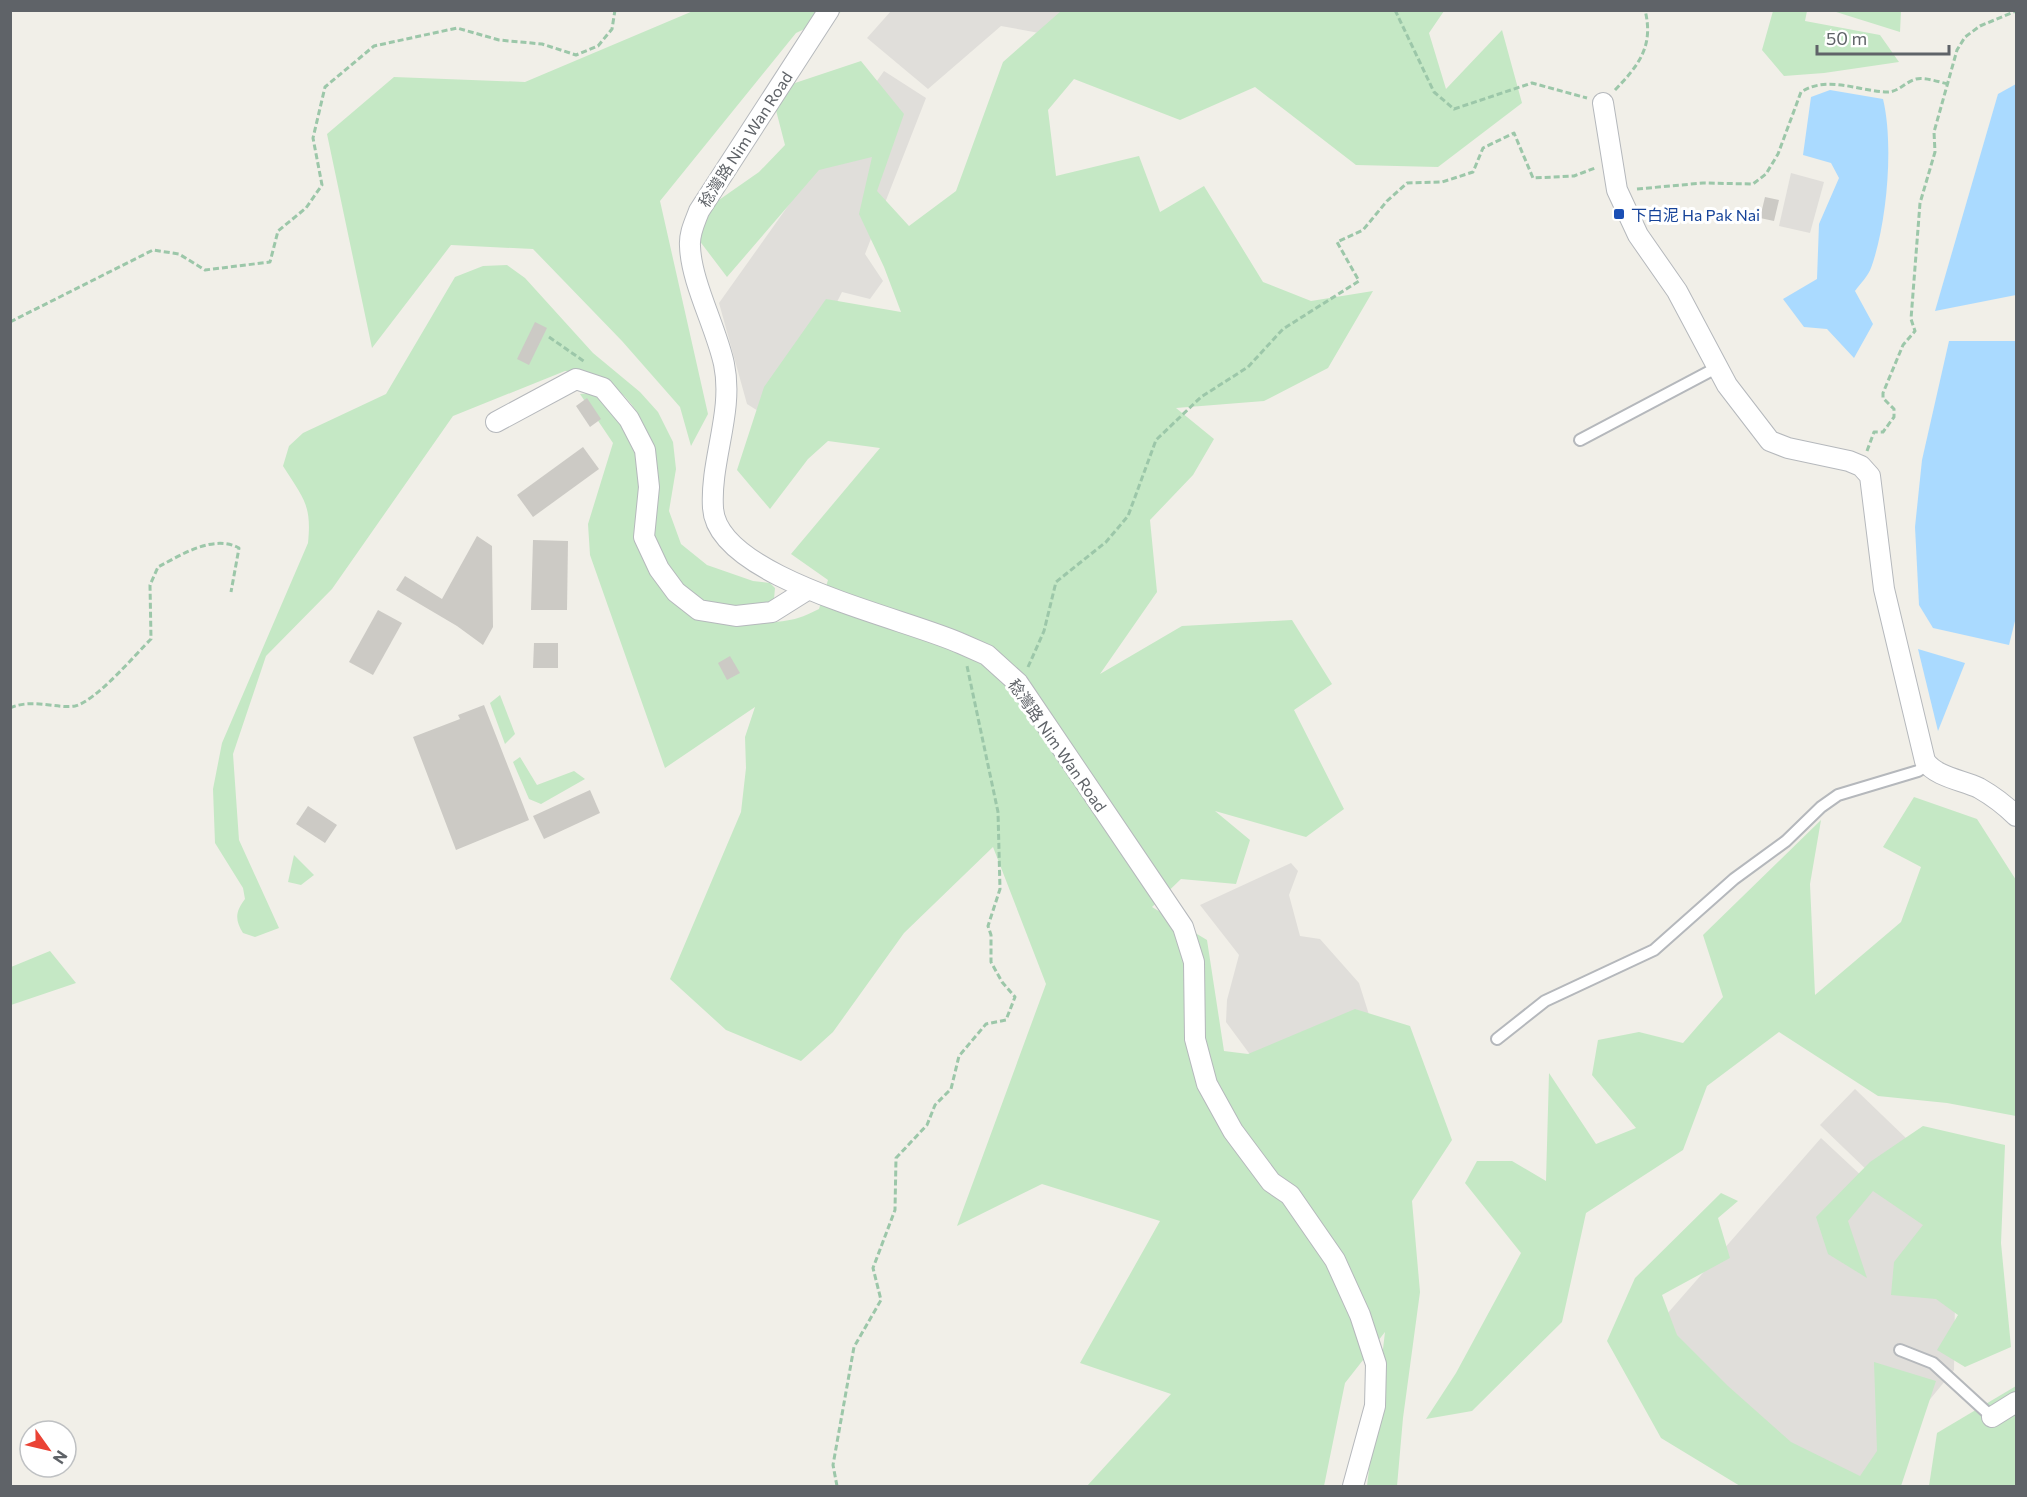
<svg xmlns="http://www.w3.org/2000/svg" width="2027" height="1497" viewBox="0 0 2027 1497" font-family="Commissioner,'Noto Sans SC',sans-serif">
<rect width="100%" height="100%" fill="#f1efe8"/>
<g fill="#e0deda">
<path d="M 891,11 L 1060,11 L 1071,22 L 1061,37 L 1001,26 L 928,89 L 867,38 Z"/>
<path d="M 884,71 L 926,98 L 865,254 L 883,281 L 870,299 L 842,292 L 815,346 L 763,414 L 747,404 L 719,303 Z"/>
<path d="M 1791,173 L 1824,182 L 1810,233 L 1779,226 Z"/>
<path d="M 1291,863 L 1298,871 L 1289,895 L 1300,936 L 1320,939 L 1359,983 L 1371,1021 L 1257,1064 L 1226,1022 L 1227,1000 L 1239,955 L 1200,905 Z"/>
<path d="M 1855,1089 L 1909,1141 L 1871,1174 L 1820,1125 Z"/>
<path d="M 1821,1138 L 1865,1179 L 1938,1227 L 1955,1299 L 1954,1370 L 1859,1486 L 1790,1457 L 1653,1330 Z"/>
</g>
<g fill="#c5e8c5">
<path d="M 693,11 L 843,11 L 796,33 L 660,201 L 708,414 L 691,446 L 680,407 L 622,341 L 533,249 L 451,245 L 372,348 L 327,134 L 394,77 L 525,82 Z"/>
<path d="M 1061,11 L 1444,11 L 1429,33 L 1446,89 L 1502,30 L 1522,103 L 1438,167 L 1356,165 L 1255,87 L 1180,120 L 1074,79 L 1048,110 L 1056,176 L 1139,156 L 1160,212 L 1204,186 L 1263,282 L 1311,301 L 1373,291 L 1328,368 L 1264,401 L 1176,408 L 1214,439 L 1193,475 L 1150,520 L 1157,592 L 1100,674 L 1182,626 L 1292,620 L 1332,684 L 1294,710 L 1344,809 L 1306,837 L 1215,811 L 1250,840 L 1236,884 L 1181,879 L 1152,907 L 1207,940 L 1224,1051 L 1248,1054 L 1355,1009 L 1410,1026 L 1452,1140 L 1412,1201 L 1420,1292 L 1403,1418 L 1397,1486 L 1367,1486 L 1385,1332 L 1345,1383 L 1324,1486 L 1087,1486 L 1171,1394 L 1080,1363 L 1160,1221 L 1042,1184 L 957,1226 L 1046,984 L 993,847 L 904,933 L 833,1032 L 801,1061 L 726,1030 L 670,979 L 741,812 L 746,768 L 745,737 L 755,707 L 665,768 L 590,555 L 588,524 L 613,443 L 580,394 C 598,392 607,401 617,415 C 637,444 642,466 638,501 C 637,510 633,523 636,532 C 642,556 663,595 682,610 C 703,626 773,626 798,618 C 805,616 812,612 819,609 L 828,580 L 791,554 L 880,448 L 828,441 L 808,459 L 770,509 L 737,470 L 764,387 L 826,299 L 901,312 L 884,267 L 859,214 L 872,157 L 819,170 L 727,277 L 686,223 L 759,172 L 785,145 L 771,91 L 861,61 L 904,114 L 877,191 L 909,226 L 956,191 L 1003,62 Z"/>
<path d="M 1773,11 L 1807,11 L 1805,21 L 1880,35 L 1899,62 L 1824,73 L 1784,76 L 1762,50 Z"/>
<path d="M 1833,11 L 1901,11 L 1900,32 Z"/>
<path d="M 507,265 L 525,278 L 593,353 L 640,392 L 658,412 L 673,442 L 676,469 L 669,511 L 681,544 L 707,565 L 753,581 L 770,583 L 775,588 L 774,599 L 766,607 C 749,607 726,610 711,604 C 680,592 656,561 651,529 C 647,503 657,476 653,450 C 652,443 648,436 645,429 C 632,394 603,373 565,371 L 453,416 L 332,589 L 266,656 L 233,754 L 239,840 L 279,928 L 255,937 L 243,933 C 235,920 235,912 245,899 L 243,888 L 215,843 L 213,789 L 222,743 L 308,543 C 312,504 303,498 283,466 L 289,446 L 303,433 L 386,394 L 455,277 L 483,266 Z"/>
<path d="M 500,695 L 515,734 L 505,744 L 490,703 Z"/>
<path d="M 520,757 L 537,785 L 574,771 L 585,779 L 541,804 L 529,799 L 513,762 Z"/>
<path d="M 1914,797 L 1977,819 L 2016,880 L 2016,1116 L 1947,1103 L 1878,1096 L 1779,1032 L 1707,1086 L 1683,1150 L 1586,1213 L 1562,1322 L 1472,1411 L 1426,1419 L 1456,1373 L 1521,1253 L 1465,1183 L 1477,1161 L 1512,1161 L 1546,1181 L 1549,1073 L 1596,1144 L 1636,1128 L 1592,1075 L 1598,1040 L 1639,1032 L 1683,1043 L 1723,997 L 1703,935 L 1821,820 L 1810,884 L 1815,995 L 1901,922 L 1921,867 L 1883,847 Z"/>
<path d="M 294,855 L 314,875 L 301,885 L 288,882 Z"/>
<path d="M 50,951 L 76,983 L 11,1005 L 11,967 Z"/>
<path d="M 1923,1126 L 2005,1145 L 2001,1243 L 2011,1347 L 1965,1367 L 1937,1350 L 1958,1315 L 1936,1299 L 1891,1295 L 1894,1262 L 1923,1225 L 1873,1191 L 1848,1221 L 1867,1278 L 1828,1254 L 1816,1217 L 1870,1162 Z"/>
<path d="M 1721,1193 L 1738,1201 L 1718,1218 L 1730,1258 L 1662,1295 L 1677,1335 L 1728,1386 L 1791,1442 L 1860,1476 L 1877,1451 L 1874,1362 L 1936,1381 L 1901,1486 L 1740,1486 L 1661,1438 L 1607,1341 L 1635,1278 Z"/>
<path d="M 2016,1386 L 2016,1486 L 1929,1486 L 1937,1433 Z"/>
</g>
<g fill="#aadaff">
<path d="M 2016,84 L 2016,295 L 1935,311 L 1998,94 Z"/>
<path d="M 1830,90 L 1883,99 C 1894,144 1887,224 1871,268 C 1868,276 1860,284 1855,291 L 1873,324 L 1854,358 L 1827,329 L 1804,327 L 1783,299 L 1817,279 L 1819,224 L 1839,178 L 1831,163 L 1803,155 L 1811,97 Z"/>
<path d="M 1949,341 L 2016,341 L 2016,617 L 2009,645 L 1933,628 L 1919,605 L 1915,527 L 1922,460 Z"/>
<path d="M 1918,649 L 1965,663 L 1938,731 Z"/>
</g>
<g fill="#cccac5">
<path d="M 1765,197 L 1779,200 L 1774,221 L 1760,218 Z"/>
<path d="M 535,322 L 547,328 L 529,365 L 517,359 Z"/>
<path d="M 587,398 L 601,419 L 590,427 L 576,406 Z"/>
<path d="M 583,447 L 599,469 L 533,517 L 517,495 Z"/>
<path d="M 477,536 L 492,546 L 493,627 L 483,645 L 457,626 L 396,590 L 405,576 L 442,599 Z"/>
<path d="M 533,540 L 568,541 L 567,610 L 531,610 Z"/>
<path d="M 378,610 L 402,623 L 373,675 L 349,662 Z"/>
<path d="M 534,643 L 558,643 L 558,668 L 533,668 Z"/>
<path d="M 730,656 L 740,673 L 727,680 L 718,663 Z"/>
<path d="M 484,705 L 529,820 L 456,850 L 413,737 L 460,719 L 458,715 Z"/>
<path d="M 590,790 L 600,813 L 544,839 L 533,816 Z"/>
<path d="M 308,806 L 337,825 L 325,843 L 296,824 Z"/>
</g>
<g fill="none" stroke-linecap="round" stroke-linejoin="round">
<defs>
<g id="service">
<path d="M 1580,440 L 1718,367"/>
<path d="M 1497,1039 L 1545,1001 L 1654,950 L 1734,879 L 1786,841 L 1821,807 L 1838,795 L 1918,771 L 1927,765"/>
<path d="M 1900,1350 L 1933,1363 L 1992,1417"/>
</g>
<g id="minor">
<path d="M 829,10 L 699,211 C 695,222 689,233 690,246 C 691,282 716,327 724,364 C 734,412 710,460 713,508 C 717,579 906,618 962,644 L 987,655 L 1018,683 L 1183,927 L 1194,962 L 1195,1039 L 1207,1084 L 1233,1131 L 1271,1182 L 1290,1195 L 1335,1260 L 1360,1315 L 1376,1364 L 1375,1406 L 1353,1486"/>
<path d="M 1603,103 L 1617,190 L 1638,235 L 1677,291 L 1727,385 L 1770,441 L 1788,448 L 1849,461 L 1861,466 L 1870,476 L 1884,589 L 1925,761 C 1936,777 1962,780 1979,788 C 1993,796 2005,805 2016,816"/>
<path d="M 496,422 L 576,379 L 603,388 L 629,419 L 645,450 L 649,487 L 644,537 L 659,569 L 676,592 L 699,610 L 736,616 L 772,612 L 807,590"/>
<path d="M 1992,1417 L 2016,1402"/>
</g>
</defs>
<use href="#service" stroke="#b5b8bc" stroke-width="14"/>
<use href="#minor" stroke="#b5b8bc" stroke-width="22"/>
<g stroke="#9cc7a9" stroke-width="3" stroke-dasharray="6 3" stroke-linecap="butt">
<path d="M 1395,10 L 1434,92 L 1454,109 L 1532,83 L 1587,98"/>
<path d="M 1615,90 C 1639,65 1654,46 1645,10"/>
<path d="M 1637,189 L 1703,183 L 1753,184 L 1766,174 L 1778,154 L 1801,92 C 1828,75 1858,91 1887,92 C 1899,92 1905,82 1916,79 C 1925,77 1939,82 1948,84"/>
<path d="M 10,322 L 153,250 L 179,254 L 205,270 L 270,262 L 278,231 L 306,208 L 322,185 L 313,138 L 325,87 L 374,46 L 457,28 L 499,40 L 542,44 L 576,55 L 598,46 L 612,29 L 615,10"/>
<path d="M 549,337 L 585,362"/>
<path d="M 1867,451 L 1874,432 L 1883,432 L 1894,417 L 1894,409 L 1883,398 L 1883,393 L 1903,345 L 1915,331 L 1911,319 L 1920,203 L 1935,152 L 1934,132 L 1957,50 L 1965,37 L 1980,26 L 2016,11"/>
<path d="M 1028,667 L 1044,631 L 1056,582 L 1106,542 L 1128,516 L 1156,440 L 1201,397 L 1248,367 L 1283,329 L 1359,281 L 1337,242 L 1363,230 L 1387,201 L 1407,183 L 1442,182 L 1473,172 L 1483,148 L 1514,133 L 1533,178 L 1574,176 L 1595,168"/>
<path d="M 10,708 C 32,698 57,709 75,706 C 96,701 135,655 151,639 L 150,585 L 158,567 C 181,555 213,534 239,548 L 231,592"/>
<path d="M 837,1486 L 833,1465 L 854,1347 L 881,1300 L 873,1268 L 895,1210 L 896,1158 L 927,1125 L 935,1105 L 951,1089 L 959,1056 L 986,1024 L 1006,1020 L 1015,997 L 1002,982 L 991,962 L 991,935 L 988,926 L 1000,889 L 998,812 L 967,666"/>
</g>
<use href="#service" stroke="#fff" stroke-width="10"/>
<use href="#minor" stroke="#fff" stroke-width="20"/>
</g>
<rect fill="#1a4fb4" stroke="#fff" stroke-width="2" x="1613" y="208" width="12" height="12" rx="3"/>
<g text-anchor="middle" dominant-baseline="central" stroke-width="6" stroke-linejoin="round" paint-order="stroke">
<g font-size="16" fill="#5f6368" stroke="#fff">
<text transform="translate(745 139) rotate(-57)">稔灣路 Nim Wan Road</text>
<text transform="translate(1058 745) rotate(55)">稔灣路 Nim Wan Road</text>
</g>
<g font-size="16" fill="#164399" stroke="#fff" text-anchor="start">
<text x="1631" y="214">下白泥 Ha Pak Nai</text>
</g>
</g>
<rect width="2027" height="1497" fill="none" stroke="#5f6368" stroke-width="24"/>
<g transform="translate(48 1449) rotate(124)"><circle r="28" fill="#ffffff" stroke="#bfc1c3" stroke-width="1.5"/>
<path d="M0-4.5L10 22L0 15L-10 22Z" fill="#ea4335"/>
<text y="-9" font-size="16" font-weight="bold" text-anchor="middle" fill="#5f6368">N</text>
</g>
<path d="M1817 45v9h132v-9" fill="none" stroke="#5f6368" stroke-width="3"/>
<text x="1826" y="45" font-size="18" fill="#5f6368" stroke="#ffffff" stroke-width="4.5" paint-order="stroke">50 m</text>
</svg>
